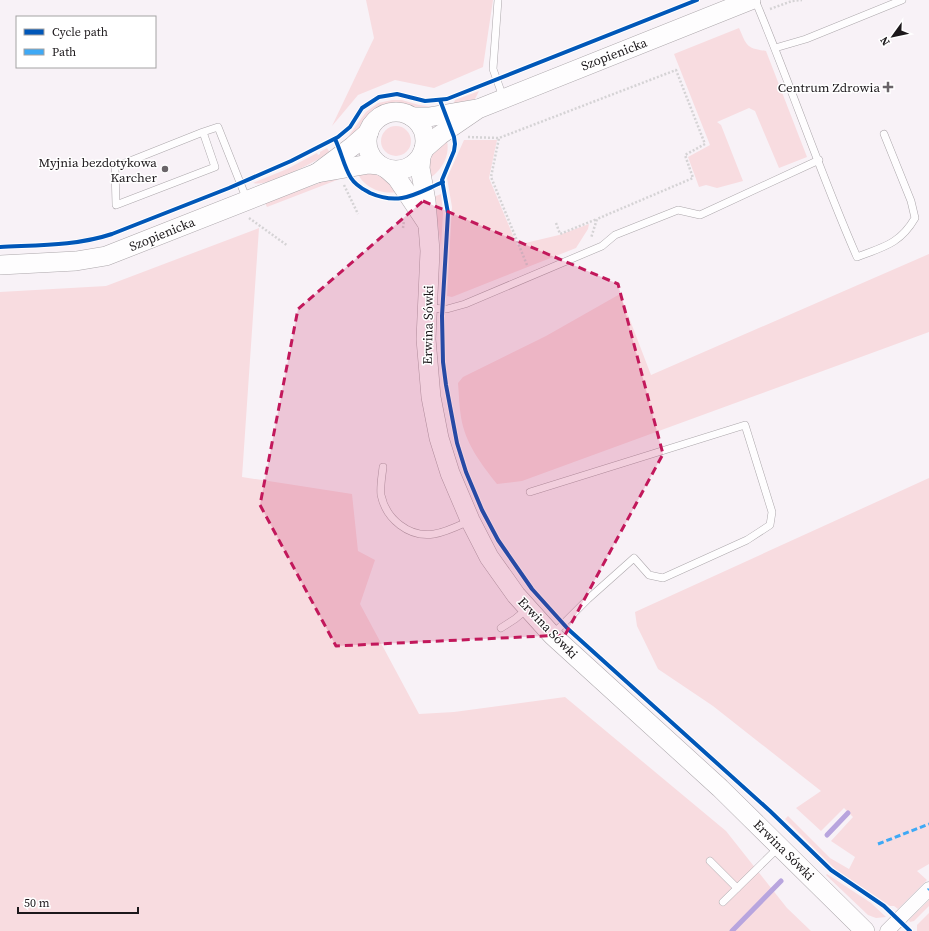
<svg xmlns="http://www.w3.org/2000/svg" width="929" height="931" viewBox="0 0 929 931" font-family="'Source Serif 4',serif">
<rect width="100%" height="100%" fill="#f8f2f7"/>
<g fill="#f8dce0">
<path d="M 366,0 L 493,0 L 483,67 L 434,88 L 395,80 L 358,95 L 332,126 L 374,38 Z"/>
<path d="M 739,28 C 747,46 746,48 766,51 L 807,157 L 779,168 L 755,111 L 749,108 L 717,122 L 721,125 L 743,181 L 717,188 L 706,185 L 699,187 L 688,157 L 710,145 L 674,54 Z"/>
<path d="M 479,91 L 475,99 L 453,105 L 455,100 Z"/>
<path d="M 392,100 L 402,100 L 419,105 L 433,107 L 417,110 L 399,105 L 382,107 L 369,116 L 359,132 L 345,141 L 366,112 L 378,103 Z"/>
<circle cx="396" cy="141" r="15"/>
<path d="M 446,138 C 452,154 441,173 426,180 L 429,154 Z"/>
<path d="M 464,140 L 497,140 L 489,178 L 517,245 L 559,235 L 589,224 L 588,229 L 576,248 L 452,297 L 447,296 L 452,207 L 447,178 Z"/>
<path d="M 327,148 L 330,153 C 312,162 272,187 253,183 L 287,169 L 317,153 L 318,155 L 320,154 L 320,152 Z"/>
<path d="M 357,171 C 379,171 384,174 396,192 C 381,195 361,186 357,171 Z"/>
<path d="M 339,176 L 337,180 L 267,207 L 265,203 L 330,179 L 331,180 Z"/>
<path d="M 441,194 L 443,213 L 441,247 L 438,225 L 431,198 Z"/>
<path d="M 259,228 L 242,477 L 352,494 L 358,551 L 375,560 L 360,604 L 419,714 L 454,712 L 565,697 L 726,831 L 787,908 L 811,931 L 0,931 L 0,292 L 106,286 Z"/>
<path d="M 929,254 L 929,332 L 522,481 L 497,484 C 481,464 465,443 461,417 C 459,406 459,394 458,383 L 463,377 L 546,336 L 620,294 L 651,375 Z"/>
<path d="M 929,478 L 929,864 L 917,871 L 927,880 L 898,909 L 894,906 L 890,906 L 835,869 L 785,819 L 788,816 L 830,858 L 849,869 L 855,857 L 831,841 L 853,817 L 844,808 L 821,831 L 796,808 L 821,791 L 713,706 L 658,669 L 637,626 L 635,612 Z"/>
<path d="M 827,874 L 871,903 L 886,917 L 876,918 L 868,915 L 826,875 Z"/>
<path d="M 929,900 L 929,906 L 914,921 L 910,922 L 909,920 Z"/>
<path d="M 929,913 L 929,931 L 917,931 L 917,925 Z"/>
</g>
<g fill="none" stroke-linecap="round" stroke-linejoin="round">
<g stroke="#b8a5de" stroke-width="5">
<path d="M 827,835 L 848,813"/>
<path d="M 732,931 L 781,881"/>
</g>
<defs>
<g id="lane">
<path d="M 498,0 L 493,69 L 503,97"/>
<path d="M 755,0 C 791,85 820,173 857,257 C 883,247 900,244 915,218 L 911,201 L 884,134"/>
<path d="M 775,48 L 806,39 L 902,0"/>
<path d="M 203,132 L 215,167 L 116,205 L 115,167 L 203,132 L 218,127 L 247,200"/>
<path d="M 427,308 L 447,309 L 465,304 L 602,246 L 615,235 L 678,210 L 700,215 L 819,160"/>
<path d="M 383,467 C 382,476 380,486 381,495 C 386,519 409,538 434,534 C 446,532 458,526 469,521"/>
<path d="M 530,492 L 745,425 L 772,512 L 770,525 L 747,540 L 663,578 L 649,575 L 634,558 L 588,599 L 553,634"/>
<path d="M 501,628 L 515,619 L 527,609"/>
<path d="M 710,861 L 737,888"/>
<path d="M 723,902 L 778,848"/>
</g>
<path id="street" d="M 887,931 L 929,889"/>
<g id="secondary">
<circle cx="396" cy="141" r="29"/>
<path d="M 412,117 L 429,117 L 476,109"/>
<path d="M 424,149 L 440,135 L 478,109 L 751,0"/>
<path d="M 421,157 L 420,168 L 426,201 L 430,251 L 426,339 L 431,397 L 439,438 L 450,473 L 470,520 L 489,557 L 516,595 L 552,635 L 720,788 L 865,931"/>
<path d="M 387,169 L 397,178 L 427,223"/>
<path d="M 317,173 L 353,146 L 369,132"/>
<path d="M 0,265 L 76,261 L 106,256 L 317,173 L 369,164 L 379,165"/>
</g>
</defs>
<use href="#lane" stroke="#aca7ab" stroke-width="8"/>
<use href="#street" stroke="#aca7ab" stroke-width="15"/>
<use href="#secondary" stroke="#aca7ab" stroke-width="20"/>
<g stroke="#d5d3d5" stroke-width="2.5" stroke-dasharray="2 2" stroke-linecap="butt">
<path d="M 770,9 L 792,1 L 802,0"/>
<path d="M 468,137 L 499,138"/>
<path d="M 344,185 L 358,214"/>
<path d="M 249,218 L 288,246"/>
<path d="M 556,223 L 560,234 L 597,219 L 591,238"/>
<path d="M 403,228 L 404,220"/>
<path d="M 527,265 L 491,177 L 499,138 L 676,70 L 705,144 L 685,155 L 693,178 L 597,219"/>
</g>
<use href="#lane" stroke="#fefdfe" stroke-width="7"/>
<use href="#street" stroke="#fefdfe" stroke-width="14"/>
<use href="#secondary" stroke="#fefdfe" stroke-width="19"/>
<g stroke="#3fa9f5" stroke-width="3" stroke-dasharray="6 3" stroke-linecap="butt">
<path d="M 878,844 L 929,824"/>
<path d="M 928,890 L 929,889"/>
</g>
<defs>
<g id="cycleway">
<path d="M 440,100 L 454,137 L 455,144 L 454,151 L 442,180 L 448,213 L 442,316 L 443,362 L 446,385 L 457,443 L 466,472 L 482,510 L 498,540 L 532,589 L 568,629 L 770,811 L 831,870 L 884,906 L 910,931"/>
<path d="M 335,139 C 341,151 344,167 351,178 C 356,186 363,189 370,193 C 400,206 415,194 443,182"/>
<path d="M 0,247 C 37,245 76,246 112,234 L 229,188 L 291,161 L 338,137 L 350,127 L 362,108 L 379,97 L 397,94 L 425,101 L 447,99 L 697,0"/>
</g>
</defs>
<use href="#cycleway" stroke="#fff" stroke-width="6"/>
<use href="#cycleway" stroke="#0057b8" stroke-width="4"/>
</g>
<path fill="#c2185b" fill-opacity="0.2" stroke="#c2185b" stroke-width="3" stroke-dasharray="8 5" stroke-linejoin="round" d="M 423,201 L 618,284 L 663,454 L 565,635 L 336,646 L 260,505 L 298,309 Z"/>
<g fill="#696468" stroke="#fff" stroke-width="1.5">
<path d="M886 81h4v4h4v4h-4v4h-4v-4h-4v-4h4z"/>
<circle cx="165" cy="169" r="4"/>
</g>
<g text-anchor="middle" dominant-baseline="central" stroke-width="3" stroke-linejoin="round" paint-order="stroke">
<g font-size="13" fill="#1c181b" stroke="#fff">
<text transform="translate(614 54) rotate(-21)">Szopienicka</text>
<text transform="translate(162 234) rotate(-22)">Szopienicka</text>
<text transform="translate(428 325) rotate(-89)">Erwina Sówki</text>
<text transform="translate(548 628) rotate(46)">Erwina Sówki</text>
<text transform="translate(784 850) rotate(45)">Erwina Sówki</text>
</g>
<g font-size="13" fill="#1c181b" stroke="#fff" text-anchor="end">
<text x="880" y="87">Centrum Zdrowia</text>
<text x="157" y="162">Myjnia bezdotykowa<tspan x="157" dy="15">Karcher</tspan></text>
</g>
</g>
<rect x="16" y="16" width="140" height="52" fill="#ffffff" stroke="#a4a3a4"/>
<rect x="24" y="29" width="20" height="6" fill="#0057b8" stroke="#a4a3a4"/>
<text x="52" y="36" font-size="12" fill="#1c181b">Cycle path</text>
<rect x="24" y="49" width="20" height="6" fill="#3fa9f5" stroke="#a4a3a4"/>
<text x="52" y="56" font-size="12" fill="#1c181b">Path</text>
<g transform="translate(893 36) rotate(237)" stroke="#ffffff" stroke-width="3" paint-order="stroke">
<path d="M0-3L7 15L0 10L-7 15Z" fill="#1c181b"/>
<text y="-6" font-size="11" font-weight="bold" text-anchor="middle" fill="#1c181b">N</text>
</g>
<path d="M18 907v6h120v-6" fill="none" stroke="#1c181b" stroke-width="2"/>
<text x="24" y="907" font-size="12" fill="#1c181b" stroke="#ffffff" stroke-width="3" paint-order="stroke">50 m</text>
</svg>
